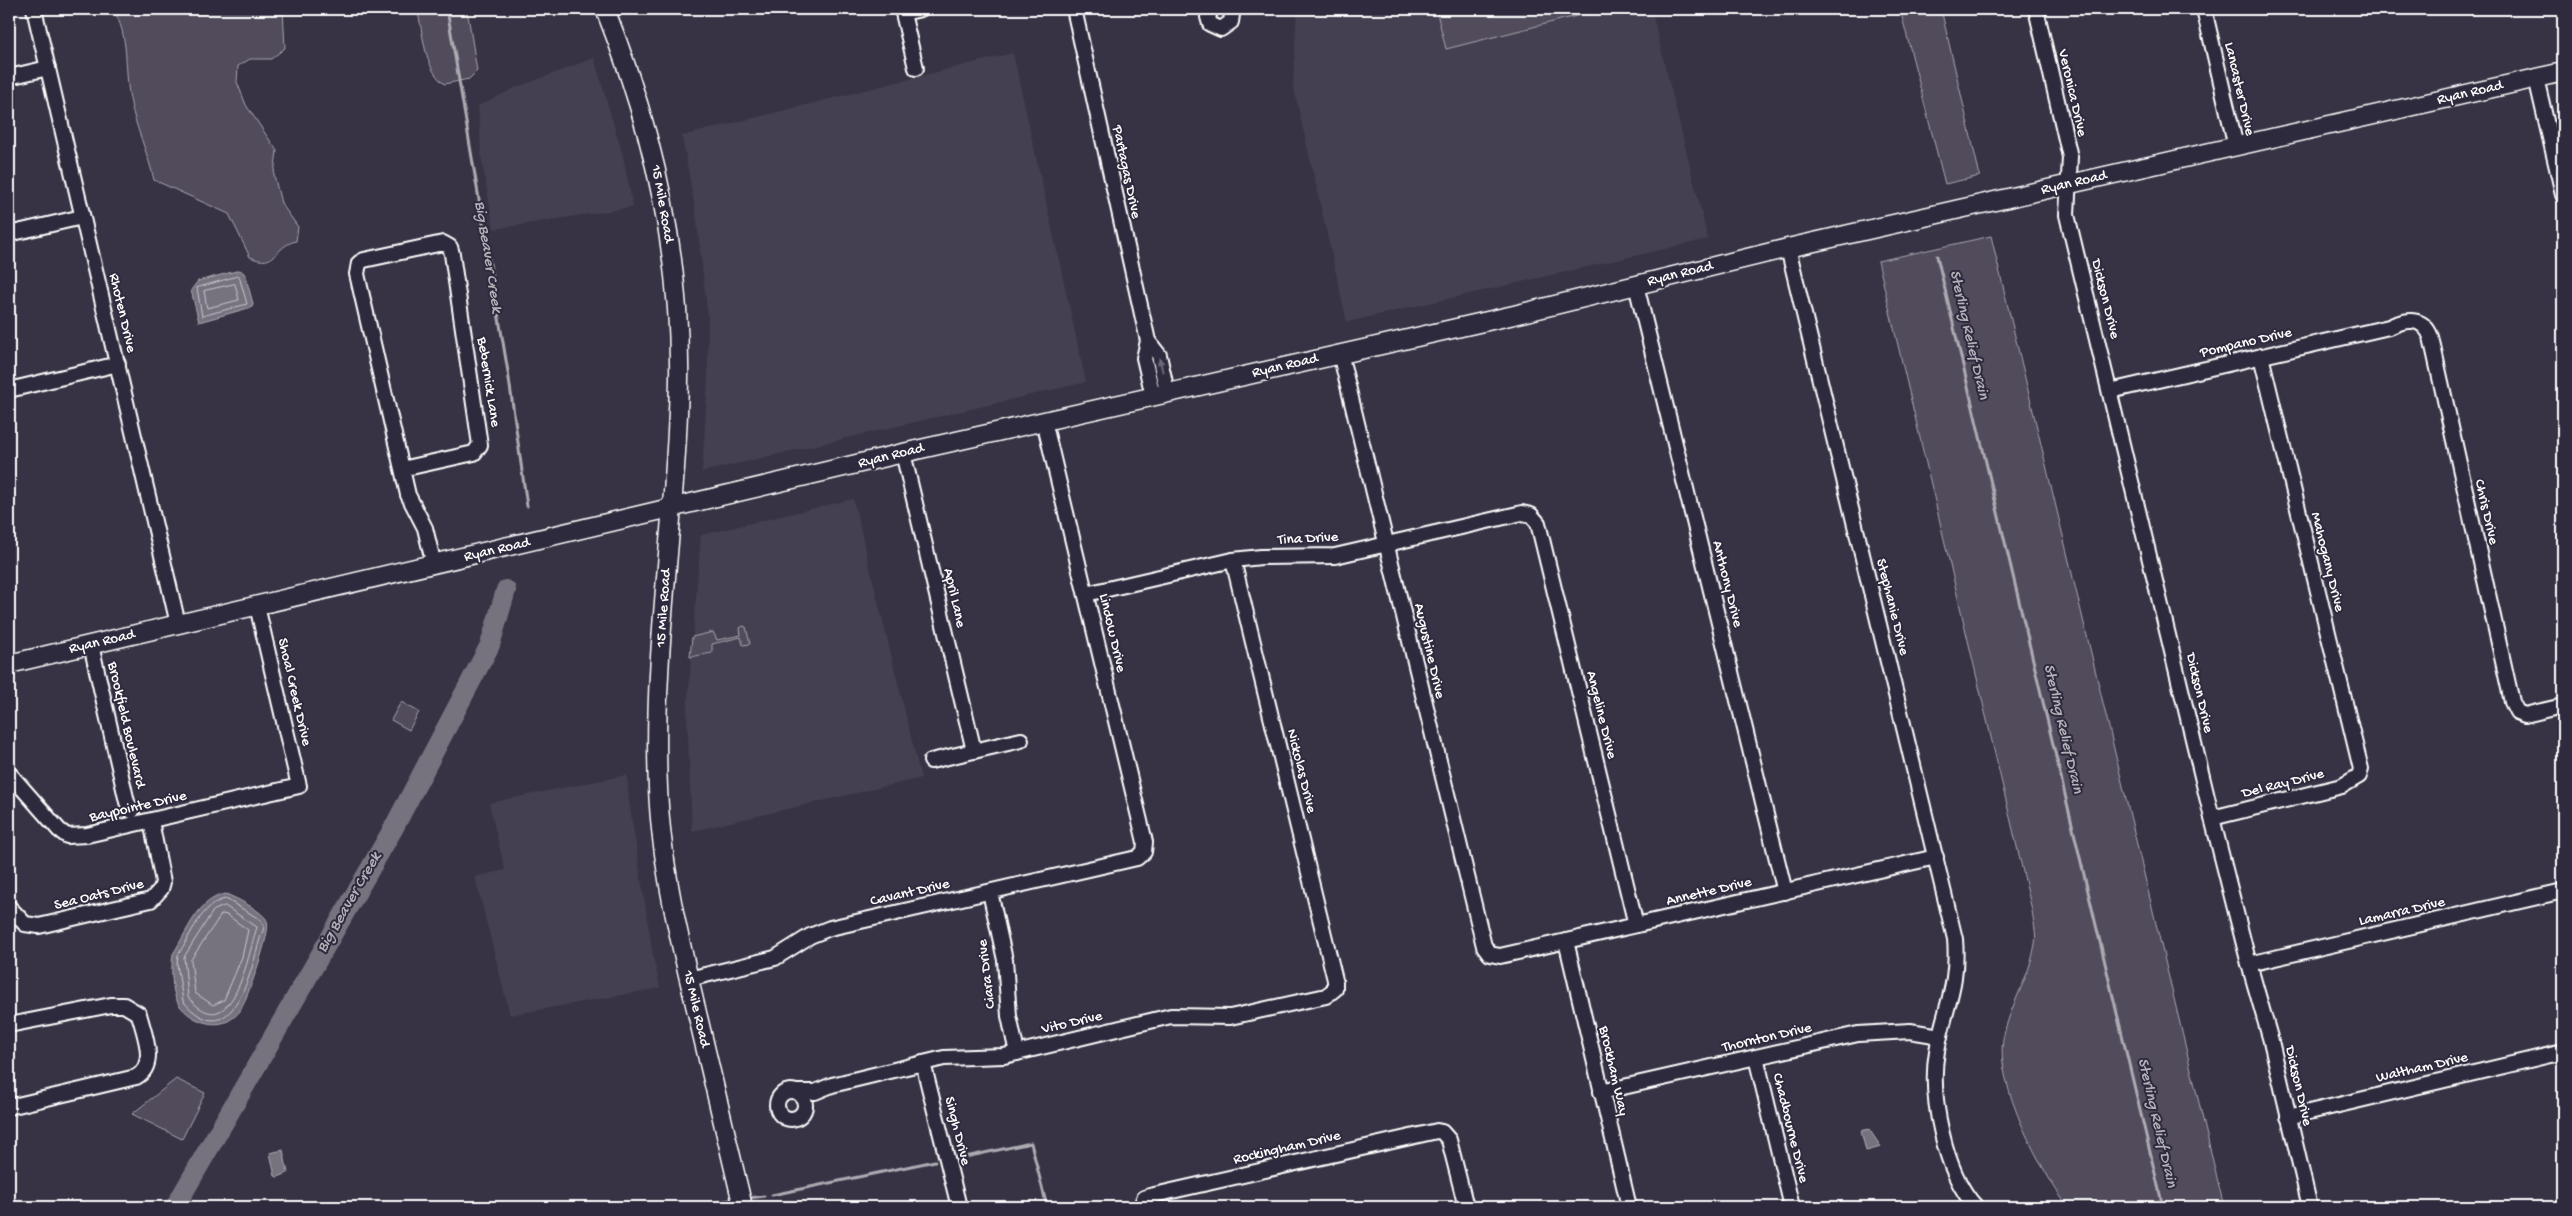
<svg xmlns="http://www.w3.org/2000/svg" width="2572" height="1216" viewBox="0 0 2572 1216" font-family="'Gochi Hand',sans-serif">
<rect width="100%" height="100%" fill="#373345"/>
<filter id="ink" filterUnits="userSpaceOnUse"><feTurbulence type="fractalNoise" baseFrequency=".02" numOctaves="2"/><feDisplacementMap in="SourceGraphic" scale="10" xChannelSelector="R" yChannelSelector="G"/><feConvolveMatrix kernelMatrix="1 2 1 2 8 2 1 2 1" color-interpolation-filters="sRGB"/></filter>
<g filter="url(#ink)">
<g fill="#444051">
<path d="M 1297,9 L 1651,9 L 1708,239 L 1347,322 L 1293,84 Z"/>
<path d="M 1013,53 L 1086,382 L 702,472 L 708,377 L 708,318 L 696,214 L 682,136 Z"/>
<path d="M 594,58 L 623,156 L 633,207 L 494,229 L 482,161 L 478,106 L 515,88 Z"/>
<path d="M 853,499 L 921,778 L 692,831 L 687,712 L 701,535 Z"/>
<path d="M 627,775 L 629,801 L 653,956 L 660,988 L 510,1015 L 475,877 L 505,870 L 489,803 Z"/>
</g>
<g fill="#514c5c" stroke="#a8a6ae">
<path d="M 113,9 L 283,9 L 285,48 L 271,59 L 250,59 L 238,66 L 237,82 L 246,105 L 277,151 L 274,175 L 281,203 L 298,227 L 296,241 C 274,246 277,269 250,257 L 229,214 L 154,180 C 148,153 135,126 130,99 C 124,69 130,36 113,9 Z"/>
<path d="M 417,9 L 467,9 L 477,71 L 469,79 L 444,84 C 423,66 424,34 417,9 Z"/>
<path d="M 1436,9 L 1604,9 L 1446,49 Z"/>
<path d="M 1900,9 L 1941,9 L 1980,176 L 1945,184 Z"/>
<path d="M 1991,236 L 2224,1207 L 2068,1207 C 2041,1171 1995,1084 2003,1039 C 2009,1006 2030,977 2035,944 C 2037,934 2033,920 2032,910 L 1878,261 Z"/>
<path d="M 743,626 L 746,627 L 750,644 L 743,645 L 741,637 L 712,644 L 712,653 L 690,657 L 692,637 L 713,632 L 717,640 L 741,635 L 740,628 Z"/>
<path d="M 401,702 L 419,712 L 409,730 L 391,720 Z"/>
<path d="M 176,1079 L 205,1093 L 182,1139 L 132,1114 Z"/>
</g>
<g fill="#76737f" stroke="#adabb2">
<path d="M 240,270 L 245,274 L 253,304 L 252,307 L 199,322 L 191,290 L 198,281 Z"/>
<path d="M 226,894 C 236,898 263,911 267,921 C 272,931 247,999 240,1011 C 238,1014 232,1019 228,1021 C 211,1029 188,1019 178,1003 C 171,991 171,967 173,954 C 187,932 198,898 226,894 Z"/>
<path d="M 1869,1129 L 1881,1147 L 1866,1151 L 1861,1131 Z"/>
<path d="M 283,1150 L 288,1173 L 278,1177 L 275,1176 L 270,1153 Z"/>
</g>
<g fill="none" stroke-linecap="round" stroke-linejoin="round">
<g stroke="#c8c7cc" stroke-width="1">
<path d="M 239,276 L 247,304 L 202,316 L 197,288 Z"/>
<path d="M 235,284 L 239,300 L 207,308 L 204,291 Z"/>
<path d="M 226,899 L 261,920 C 263,924 264,924 264,927 C 263,932 260,937 259,942 C 250,977 230,1056 183,1001 L 177,964 L 178,955 C 190,937 202,902 226,899 Z"/>
<path d="M 225,906 L 257,927 C 248,954 233,1050 188,997 L 184,957 L 213,911 Z"/>
<path d="M 222,914 L 227,915 L 248,930 L 242,957 L 224,1000 L 213,1005 L 195,993 L 191,960 Z"/>
</g>
<g stroke="#adabb2" stroke-width="3">
<path d="M 447,9 L 508,372 L 527,506"/>
<path d="M 1937,256 L 2163,1207"/>
<path d="M 956,1159 L 1031,1143 L 1047,1207"/>
<path d="M 772,1195 L 935,1161"/>
<path d="M 749,1198 L 764,1196"/>
<path d="M 718,1202 L 730,1200"/>
<path d="M 680,1207 L 706,1203"/>
</g>
<path stroke="#76737f" stroke-width="20" d="M 175,1207 L 393,829 L 490,645 L 506,590"/>
<defs>
<g id="minor">
<path d="M 34,9 L 178,624"/>
<path d="M 902,9 L 916,68"/>
<path d="M 1074,9 L 1148,341 L 1144,358 L 1153,396"/>
<path d="M 1211,9 L 1208,17 L 1210,24 L 1221,29 L 1231,22 L 1232,15 L 1229,9"/>
<path d="M 2036,9 L 2070,157 L 2067,215 L 2212,818 L 2249,964 L 2271,1041 L 2310,1207"/>
<path d="M 2204,9 L 2236,147"/>
<path d="M 903,13 L 921,9"/>
<path d="M 9,77 L 48,68"/>
<path d="M 2536,78 L 2563,194"/>
<path d="M 9,234 L 82,217"/>
<path d="M 1788,248 L 1955,939 C 1959,987 1944,1008 1937,1051 C 1929,1096 1945,1174 1976,1207"/>
<path d="M 1636,285 L 1785,892"/>
<path d="M 1148,341 L 1159,355 L 1167,392"/>
<path d="M 1340,353 L 1484,946 L 1490,954 L 1500,956 L 1936,857"/>
<path d="M 9,390 L 118,364"/>
<path d="M 2110,391 L 2389,327 C 2406,319 2423,316 2431,337 L 2512,702 L 2517,712 L 2525,715 L 2563,706"/>
<path d="M 903,453 L 974,751"/>
<path d="M 402,469 L 474,453 L 480,445 L 452,254 L 450,247 L 443,243 L 364,260 L 359,263 L 357,274 L 408,495 L 425,528 L 434,565"/>
<path d="M 1086,594 L 1233,560 L 1261,557 L 1335,556 L 1522,513 L 1531,515 L 1538,523 L 1636,925"/>
<path d="M 91,645 L 127,802 L 132,811"/>
<path d="M 931,761 L 1021,740"/>
<path d="M 9,773 L 59,830 L 67,836 L 87,835 L 299,786 L 257,606"/>
<path d="M 2212,818 L 2342,786 L 2359,776 L 2361,769 L 2261,356"/>
<path d="M 990,892 L 1005,960 L 1009,1016 L 1017,1053"/>
<path d="M 9,907 L 25,924 L 39,926 L 151,900 L 161,889 L 163,882 L 151,821"/>
<path d="M 1566,941 L 1629,1207"/>
<path d="M 2249,964 L 2563,891"/>
<path d="M 689,979 L 775,958 L 810,936 L 830,928 L 1137,858 L 1144,852 L 1145,842 L 1044,421"/>
<path d="M 9,1025 L 111,1005 L 124,1005 L 139,1014 C 144,1034 158,1065 136,1077 L 9,1107"/>
<path d="M 1756,1057 L 1792,1207"/>
<path d="M 923,1063 L 959,1207"/>
<circle cx="791" cy="1105" r="14"/>
<path d="M 797,1092 L 815,1092 L 832,1085 L 944,1058 L 1004,1056 L 1171,1016 L 1230,1017 L 1244,1014 L 1326,996 L 1335,989 L 1335,980 L 1233,560"/>
<path d="M 1601,1092 L 1858,1034 L 1910,1031 L 1940,1036"/>
<path d="M 2288,1117 L 2563,1052"/>
<path d="M 1141,1207 L 1144,1198 L 1150,1196 L 1437,1131 L 1442,1132 L 1449,1140 L 1466,1207"/>
</g>
<g id="major">
<path d="M 605,9 C 652,127 681,251 679,379 C 677,515 652,651 658,788 C 661,866 680,942 698,1017 C 713,1080 728,1144 743,1207"/>
<path d="M 9,664 L 903,453 L 1514,315 L 1788,248 L 2563,72"/>
</g>
</defs>
<use href="#minor" stroke="#fff" stroke-width="18"/>
<use href="#major" stroke="#fff" stroke-width="21"/>
<use href="#minor" stroke="#2f2a3d" stroke-width="14"/>
<use href="#major" stroke="#2f2a3d" stroke-width="18"/>
</g>
<defs><path id="oneway-solid" d="M-6-.8H1V-3.2L6.5 0L1 3.2V.8H-6Z" transform="scale(1.25)"/></defs>
<use fill="#6d6a77" href="#oneway-solid" transform="translate(1161 365) rotate(-103)"/>
</g>
<g text-anchor="middle" dominant-baseline="central" stroke-width="4" stroke-linejoin="round" paint-order="stroke">
<g font-size="15" fill="#fff" stroke="#2f2a3d">
<text transform="translate(2239 89) rotate(77)">Lancaster Drive</text>
<text transform="translate(2072 93) rotate(77)">Veronica Drive</text>
<text transform="translate(2470 93) rotate(-13)">Ryan Road</text>
<text transform="translate(1126 172) rotate(78)">Partagas Drive</text>
<text transform="translate(2074 183) rotate(-13)">Ryan Road</text>
<text transform="translate(662 204) rotate(80)">15 Mile Road</text>
<text transform="translate(1680 274) rotate(-14)">Ryan Road</text>
<text transform="translate(2105 299) rotate(76)">Dickson Drive</text>
<text transform="translate(122 313) rotate(77)">Rhoten Drive</text>
<text transform="translate(2246 343) rotate(-13)">Pompano Drive</text>
<text transform="translate(1285 366) rotate(-13)">Ryan Road</text>
<text transform="translate(488 382) rotate(81)">Bebernick Lane</text>
<text transform="translate(891 456) rotate(-14)">Ryan Road</text>
<text transform="translate(2486 512) rotate(77)">Chris Drive</text>
<text transform="translate(1308 539) rotate(-3)">Tina Drive</text>
<text transform="translate(497 550) rotate(-13)">Ryan Road</text>
<text transform="translate(2327 562) rotate(76)">Mahogany Drive</text>
<text transform="translate(1727 584) rotate(76)">Anthony Drive</text>
<text transform="translate(954 598) rotate(77)">April Lane</text>
<text transform="translate(1892 607) rotate(76)">Stephanie Drive</text>
<text transform="translate(664 608) rotate(-86)">15 Mile Road</text>
<text transform="translate(1112 633) rotate(77)">Lindow Drive</text>
<text transform="translate(102 642) rotate(-13)">Ryan Road</text>
<text transform="translate(1429 651) rotate(77)">Augustine Drive</text>
<text transform="translate(294 692) rotate(77)">Shoal Creek Drive</text>
<text transform="translate(2199 693) rotate(77)">Dickson Drive</text>
<text transform="translate(1601 715) rotate(76)">Angeline Drive</text>
<text transform="translate(126 725) rotate(77)">Brookfield Boulevard</text>
<text transform="translate(1301 771) rotate(76)">Nickolas Drive</text>
<text transform="translate(2283 784) rotate(-14)">Del Ray Drive</text>
<text transform="translate(138 807) rotate(-13)">Baypointe Drive</text>
<text transform="translate(1709 892) rotate(-13)">Annette Drive</text>
<text transform="translate(910 893) rotate(-13)">Cavant Drive</text>
<text transform="translate(99 895) rotate(-14)">Sea Oats Drive</text>
<text transform="translate(2402 912) rotate(-13)">Lamarra Drive</text>
<text transform="translate(987 974) rotate(-97)">Ciara Drive</text>
<text transform="translate(696 1009) rotate(77)">15 Mile Road</text>
<text transform="translate(1072 1023) rotate(-13)">Vito Drive</text>
<text transform="translate(1767 1038) rotate(-13)">Thornton Drive</text>
<text transform="translate(2422 1068) rotate(-13)">Waltham Drive</text>
<text transform="translate(1613 1071) rotate(77)">Brockham Way</text>
<text transform="translate(2298 1086) rotate(77)">Dickson Drive</text>
<text transform="translate(1790 1128) rotate(76)">Chadbourne Drive</text>
<text transform="translate(957 1131) rotate(76)">Singh Drive</text>
<text transform="translate(1287 1148) rotate(-13)">Rockingham Drive</text>
</g>
<g font-size="16" font-style="italic" fill="#b4b2b9" stroke="#2f2a3d">
<text transform="translate(487 257) rotate(81)">Big Beaver Creek</text>
<text transform="translate(1968 335) rotate(77)">Sterling Relief Drain</text>
<text transform="translate(2062 729) rotate(77)">Sterling Relief Drain</text>
<text transform="translate(350 903) rotate(-60)">Big Beaver Creek</text>
<text transform="translate(2156 1123) rotate(77)">Sterling Relief Drain</text>
</g>
</g>
<rect width="2572" height="1216" fill="none" stroke="#2f2a3d" stroke-width="30"/>
<rect x="15" y="15" width="2542" height="1186" fill="none" stroke="#fff" stroke-width="2" filter="url(#ink)"/>
</svg>
